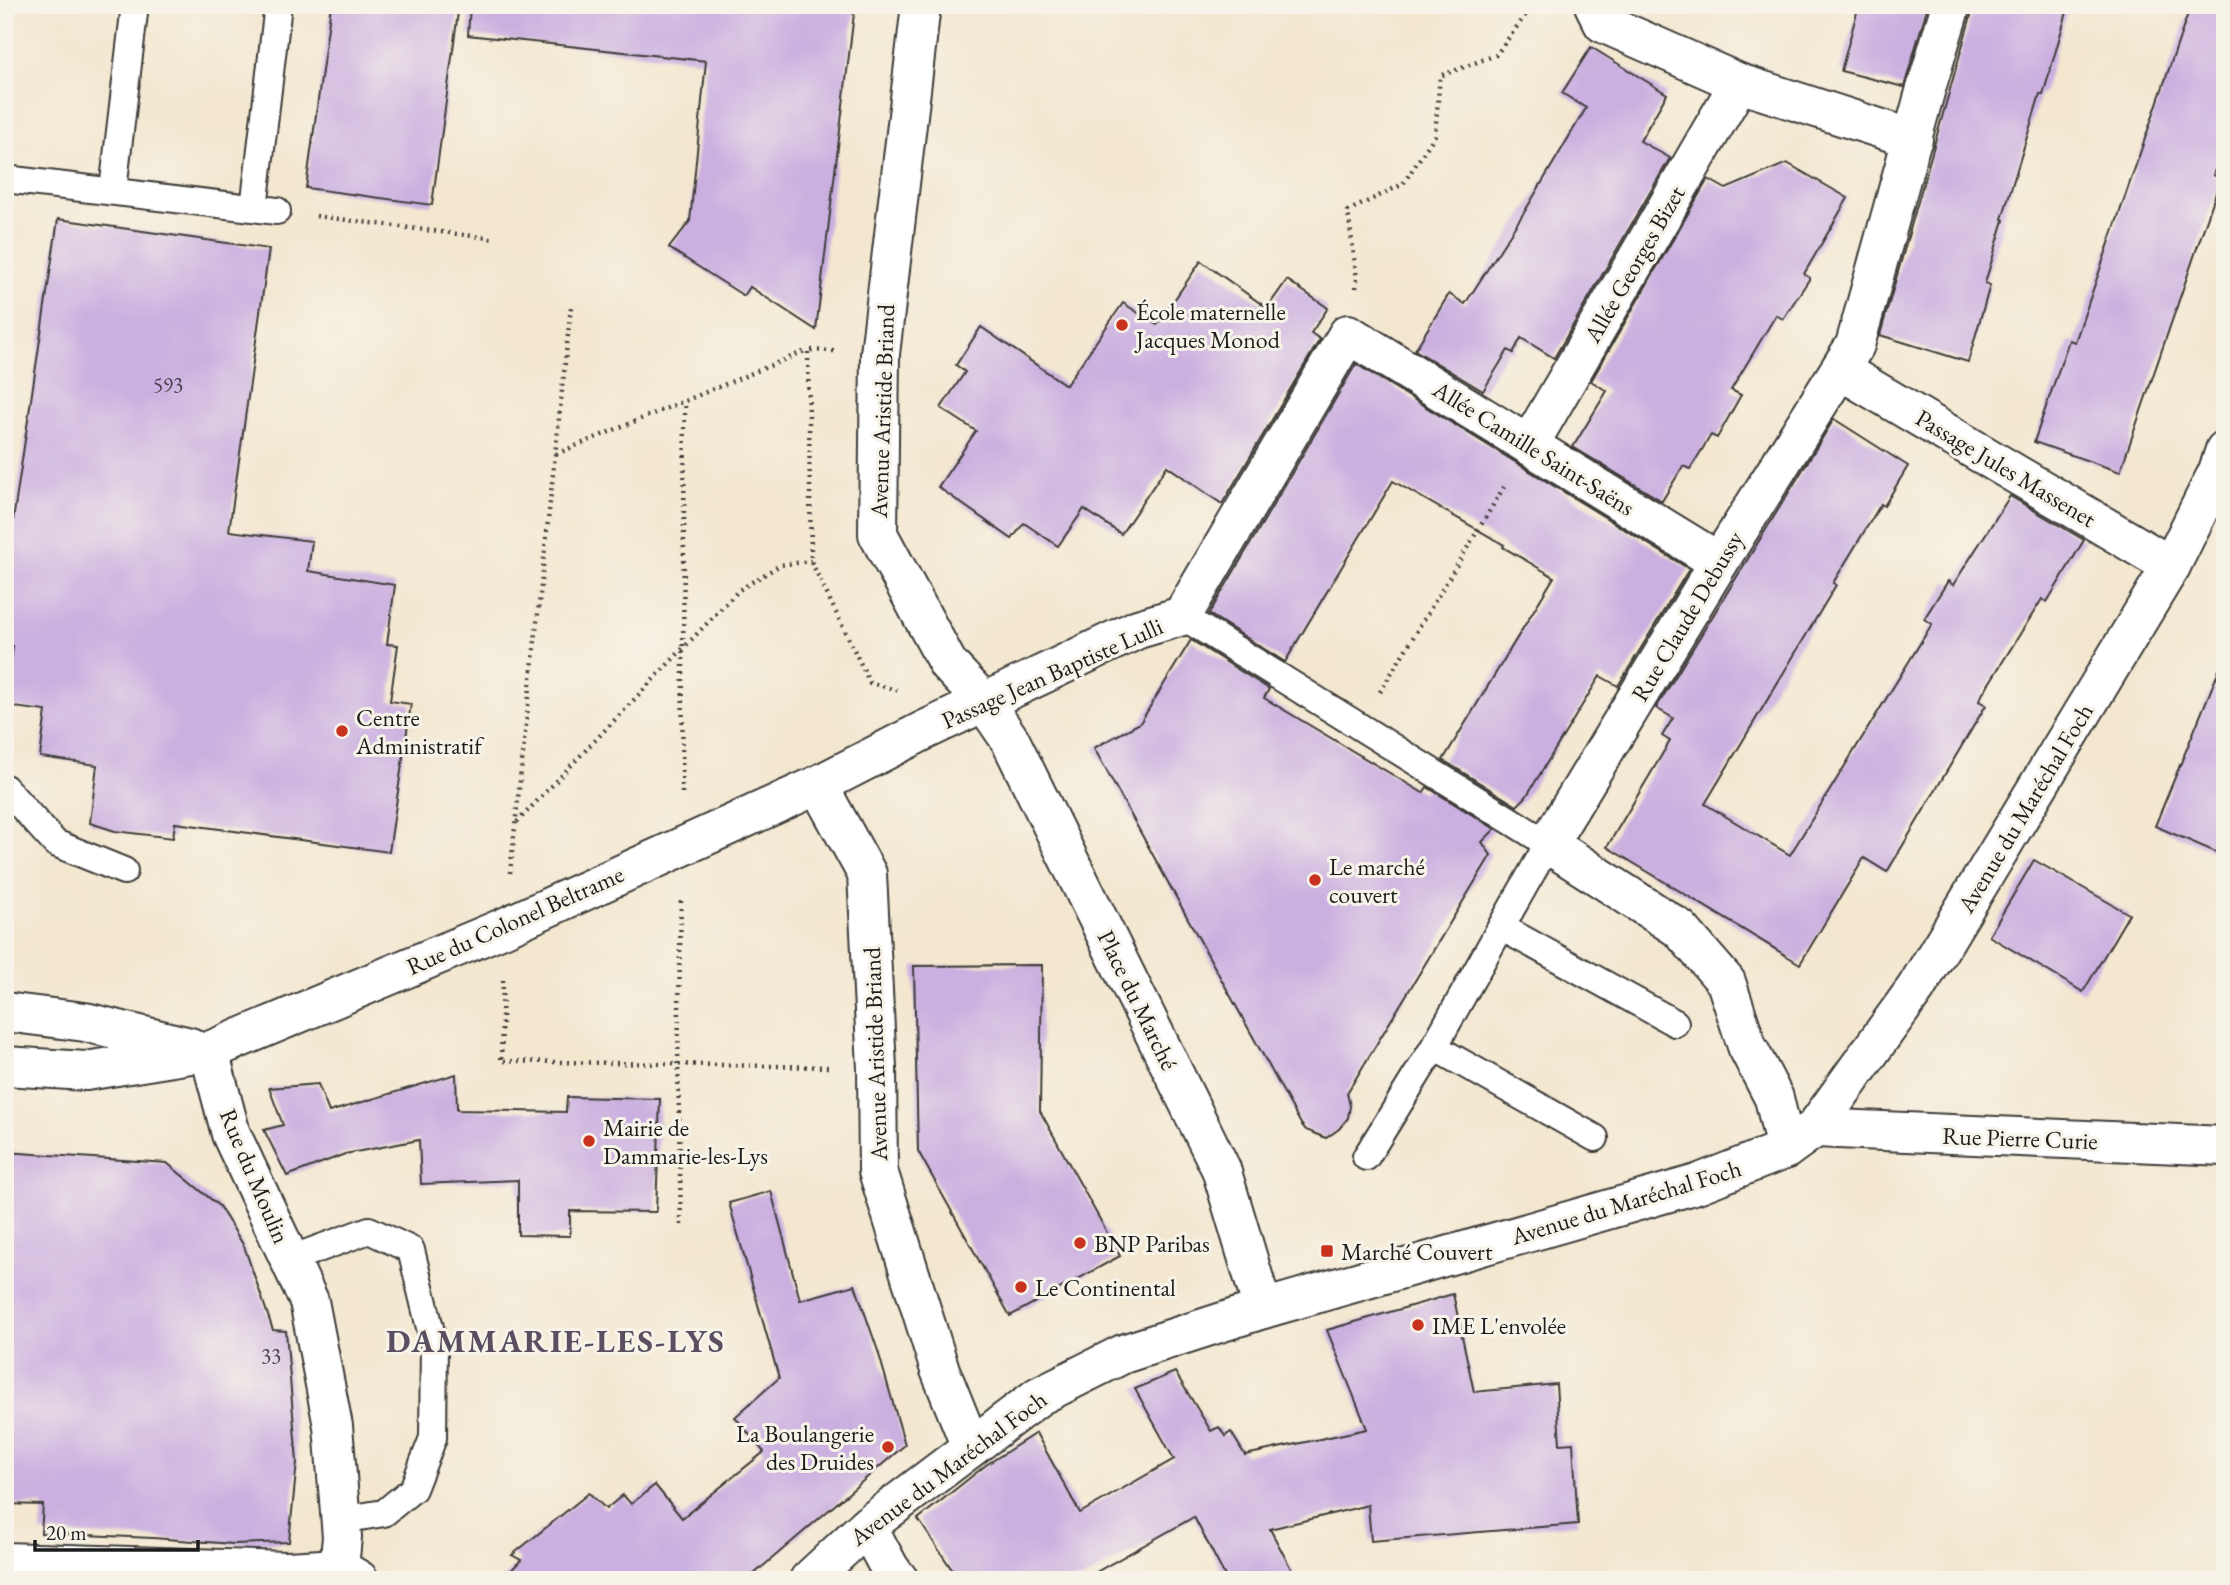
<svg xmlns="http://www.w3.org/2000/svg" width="2230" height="1585" viewBox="0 0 2230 1585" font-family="'EB Garamond',serif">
<rect width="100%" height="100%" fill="#f7f3e8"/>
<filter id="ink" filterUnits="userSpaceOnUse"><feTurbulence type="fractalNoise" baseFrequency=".0143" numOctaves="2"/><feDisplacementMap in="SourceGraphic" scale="14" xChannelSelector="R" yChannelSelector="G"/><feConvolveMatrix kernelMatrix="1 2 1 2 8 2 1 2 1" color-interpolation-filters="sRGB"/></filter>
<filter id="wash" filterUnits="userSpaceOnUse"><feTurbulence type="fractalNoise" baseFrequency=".00686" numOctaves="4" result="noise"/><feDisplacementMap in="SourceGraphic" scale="28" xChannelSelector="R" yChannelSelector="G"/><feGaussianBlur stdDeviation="1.57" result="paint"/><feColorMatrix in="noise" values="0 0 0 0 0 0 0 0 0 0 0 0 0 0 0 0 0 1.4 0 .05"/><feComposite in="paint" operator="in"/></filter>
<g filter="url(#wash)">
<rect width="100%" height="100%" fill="#f3e7d0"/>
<g id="blocks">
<g fill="#caafe0">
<path d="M 331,5 L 459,5 L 432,205 L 306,188 Z"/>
<path d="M 470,5 L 855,5 L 816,330 L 750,287 L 744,296 L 669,248 L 690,221 L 706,61 L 468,35 Z"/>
<path d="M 1859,5 L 1928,5 L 1904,87 L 1841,71 Z"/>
<path d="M 1974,5 L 2069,5 L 2043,95 L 2040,94 L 2002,219 L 2004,220 L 1985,283 L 1990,285 L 1968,362 L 1880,335 Z"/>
<path d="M 2191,5 L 2225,5 L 2225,144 L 2213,175 L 2221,178 L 2120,472 L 2034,442 L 2069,340 L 2075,342 Z"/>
<path d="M 1591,47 L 1667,94 L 1640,141 L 1670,158 L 1554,358 L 1521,338 L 1513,353 L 1508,350 L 1483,391 L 1415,350 L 1449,294 L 1465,304 L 1525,211 L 1586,108 L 1562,93 Z"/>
<path d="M 1787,163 L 1848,198 L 1804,274 L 1810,278 L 1783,319 L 1776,315 L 1731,390 L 1741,395 L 1717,438 L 1711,435 L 1690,469 L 1683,466 L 1662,501 L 1573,447 L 1607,391 L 1591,381 L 1708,179 L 1726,189 Z"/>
<path d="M 58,219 L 269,249 L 229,531 L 312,541 L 308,571 L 395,585 L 387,644 L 398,645 L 390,701 L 411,704 L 389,852 L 175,823 L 173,838 L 115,831 L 90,823 L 97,765 L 40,757 L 46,711 L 5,706 L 13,646 L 5,644 L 5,574 Z"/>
<path d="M 1201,261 L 1267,308 L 1287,280 L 1328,308 L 1311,333 L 1320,339 L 1222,504 L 1167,466 L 1121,534 L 1084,509 L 1058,546 L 1024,523 L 1012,539 L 938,487 L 976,431 L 941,408 L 965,372 L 956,365 L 981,327 L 1066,385 L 1123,303 L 1157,325 Z"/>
<path d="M 1356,364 L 1689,569 L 1618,686 L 1600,676 L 1526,797 L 1517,806 L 1443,760 L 1554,577 L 1503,547 L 1504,545 L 1393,481 L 1285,662 L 1209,614 Z"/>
<path d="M 1834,419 L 1908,466 L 1884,506 L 1881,504 L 1833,583 L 1836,585 L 1705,804 L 1790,855 L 1932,624 L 1924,619 L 1948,581 L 1953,585 L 2010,496 L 2084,540 L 2047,602 L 2042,599 L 1983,693 L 1979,701 L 1986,705 L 1887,872 L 1864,858 L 1800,964 L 1607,847 L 1670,741 L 1662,736 L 1673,718 L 1656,708 Z"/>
<path d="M 1191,640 L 1269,689 L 1264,698 L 1423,793 L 1427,787 L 1495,829 L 1482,842 L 1491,855 L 1347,1093 L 1350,1106 L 1348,1118 L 1339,1129 L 1326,1138 L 1306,1130 L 1301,1124 L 1094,748 L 1140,723 Z"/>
<path d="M 2224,658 L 2225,658 L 2225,856 L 2155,826 Z"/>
<path d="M 2034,860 L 2129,914 L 2083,992 L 1989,936 Z"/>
<path d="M 1042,965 L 1040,1111 L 1120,1256 L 1010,1316 L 918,1151 L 914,966 Z"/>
<path d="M 456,1074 L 457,1110 L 566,1112 L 567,1097 L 660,1099 L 656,1212 L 570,1211 L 570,1236 L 518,1235 L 518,1180 L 421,1184 L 419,1140 L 345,1154 L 287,1176 L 264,1130 L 283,1125 L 269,1088 L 318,1084 L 329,1112 Z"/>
<path d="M 5,1152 L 167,1163 L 219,1206 L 244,1246 L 273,1330 L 286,1331 L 297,1462 L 289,1542 L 233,1544 L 153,1538 L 41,1533 L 43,1505 L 5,1504 Z"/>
<path d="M 771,1191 L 800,1300 L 855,1285 L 878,1351 L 905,1445 L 747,1580 L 502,1580 L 521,1560 L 512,1555 L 589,1493 L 606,1509 L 623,1495 L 631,1504 L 655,1485 L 682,1518 L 764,1452 L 735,1417 L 779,1378 L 729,1203 Z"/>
<path d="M 1453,1294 L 1474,1392 L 1556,1384 L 1560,1444 L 1573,1443 L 1578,1524 L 1371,1541 L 1368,1505 L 1270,1529 L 1297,1580 L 1227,1580 L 1194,1517 L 1082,1580 L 959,1580 L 918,1519 L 986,1465 L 1036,1433 L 1080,1513 L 1174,1459 L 1135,1389 L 1175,1372 L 1211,1431 L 1219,1427 L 1225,1436 L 1231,1432 L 1245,1455 L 1367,1429 L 1327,1330 Z"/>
</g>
</g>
</g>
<g filter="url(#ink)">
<use href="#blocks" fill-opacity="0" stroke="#3c3a37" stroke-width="2"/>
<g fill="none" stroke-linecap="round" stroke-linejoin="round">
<defs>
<g id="lane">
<path d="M 5,179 L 277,211"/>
<path d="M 113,190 L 135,5"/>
<path d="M 254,208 L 278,5"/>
<path d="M 1182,616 L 1548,844 L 1501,927 L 1675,1023"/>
<path d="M 5,788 L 55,843 L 124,871"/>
<path d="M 1501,927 L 1434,1047 L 1595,1138"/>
<path d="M 1366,1157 L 1434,1047"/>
<path d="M 291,1259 L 369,1230 L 411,1250 L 434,1344 L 433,1438 L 413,1489 L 384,1513 L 341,1520"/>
</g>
<g id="street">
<path d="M 921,5 L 880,354 L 878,534 L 948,664 L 984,702 L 1010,740 L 1221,1169 L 1263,1309"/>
<path d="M 1594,5 L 1603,23 L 1739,83 L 1913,139"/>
<path d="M 1840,370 L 2171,566"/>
<path d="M 1529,445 L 1739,83"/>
<path d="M 818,785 L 867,874 L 877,1068 L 878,1171 L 940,1370 L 971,1447"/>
<path d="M 5,1012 L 85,1022 L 190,1047"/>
<path d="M 209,1051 L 231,1134 L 309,1301 L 333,1426 L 342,1537 L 339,1568"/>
<path d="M 5,1066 L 86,1071 L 209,1051 L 505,927 L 818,785 L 923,731 L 1138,629 L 1182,616 L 1348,334 L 1719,562"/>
<path d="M 1815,1128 L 2225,1146"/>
<path d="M 1786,1149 L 1774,1098 L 1747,1046 L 1726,982 L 1680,929 L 1548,844 L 1719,562 L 1855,345 L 1925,92 L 1951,5"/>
<path d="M 867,1526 L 890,1569 L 899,1580"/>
<path d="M 5,1562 L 288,1571 L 339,1568 L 359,1580"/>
<path d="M 809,1580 L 867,1526 L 1039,1396 L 1123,1354 L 1263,1309 L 1697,1184 L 1786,1149 L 1815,1128 L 1916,988 L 2171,566 L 2218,471 L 2225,450"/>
</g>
</defs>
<use href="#lane" stroke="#3c3a37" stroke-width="30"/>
<use href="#street" stroke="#3c3a37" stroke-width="42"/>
<g stroke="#3c3a37" stroke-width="4.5" stroke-dasharray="2 5" stroke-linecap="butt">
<path d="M 316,216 L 496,239"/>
<path d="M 1356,288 L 1357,279 L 1348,211 L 1403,184 L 1435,135 L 1440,76 L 1496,55 L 1533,5"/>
<path d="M 834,351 L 808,350 L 811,561 L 870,683 L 897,690"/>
<path d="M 556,454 L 808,350"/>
<path d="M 1380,692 L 1504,487"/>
<path d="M 682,793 L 685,401"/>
<path d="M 517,822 L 739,590 L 780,565 L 811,561"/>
<path d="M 510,873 L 571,307"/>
<path d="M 503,980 L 501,1061 L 831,1067"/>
<path d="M 681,1225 L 678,1064 L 681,899"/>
</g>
<use href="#lane" stroke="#fff" stroke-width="26"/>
<use href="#street" stroke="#fff" stroke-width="38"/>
</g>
</g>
<g fill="#c8321e" stroke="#f7f3e8" stroke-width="2.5">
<circle cx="1122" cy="325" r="7"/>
<circle cx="342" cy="731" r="7"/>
<circle cx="1315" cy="880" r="7"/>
<circle cx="589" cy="1141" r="7"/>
<circle cx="1080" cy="1243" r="7"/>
<rect x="1320" y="1244" width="14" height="14" rx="3.5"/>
<circle cx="1021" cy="1287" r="7"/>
<circle cx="1418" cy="1325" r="7"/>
<circle cx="888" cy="1447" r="7"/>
</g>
<g text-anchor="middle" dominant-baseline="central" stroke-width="6" stroke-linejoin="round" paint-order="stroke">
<g font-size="21" fill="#48414d">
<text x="168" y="384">593</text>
<text x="271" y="1355">33</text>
</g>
<g font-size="24" fill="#1c1c1c" stroke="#f7f3e8">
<text transform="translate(1634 264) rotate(-60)">Allée Georges Bizet</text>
<text transform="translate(882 411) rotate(-88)">Avenue Aristide Briand</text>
<text transform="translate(1534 448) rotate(32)">Allée Camille Saint-Saëns</text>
<text transform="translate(2006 468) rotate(31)">Passage Jules Massenet</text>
<text transform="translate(1687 616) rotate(-59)">Rue Claude Debussy</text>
<text transform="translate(1052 673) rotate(-24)">Passage Jean Baptiste Lulli</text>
<text transform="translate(2025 808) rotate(-59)">Avenue du Maréchal Foch</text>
<text transform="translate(515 920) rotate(-24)">Rue du Colonel Beltrame</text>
<text transform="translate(1138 1000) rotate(64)">Place du Marché</text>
<text transform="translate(875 1054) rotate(-92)">Avenue Aristide Briand</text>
<text transform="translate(2020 1138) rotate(2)">Rue Pierre Curie</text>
<text transform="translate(255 1176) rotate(67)">Rue du Moulin</text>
<text transform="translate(1626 1202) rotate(-17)">Avenue du Maréchal Foch</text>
<text transform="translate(948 1468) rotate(-37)">Avenue du Maréchal Foch</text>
</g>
<g font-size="24" fill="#1c1c1c" stroke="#f7f3e8" text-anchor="start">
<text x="1136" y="311">École maternelle<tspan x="1136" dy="28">Jacques Monod</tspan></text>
<text x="356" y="717">Centre<tspan x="356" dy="28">Administratif</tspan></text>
<text x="1329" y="866">Le marché<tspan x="1329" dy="28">couvert</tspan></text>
<text x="603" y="1127">Mairie de<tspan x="603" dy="28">Dammarie-les-Lys</tspan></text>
<text x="1094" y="1243">BNP Paribas</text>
<text x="1341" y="1251">Marché Couvert</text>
<text x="1035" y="1287">Le Continental</text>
<text x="1432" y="1325">IME L'envolée</text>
<text x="874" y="1433" text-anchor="end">La Boulangerie<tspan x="874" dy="28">des Druides</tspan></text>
</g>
<g font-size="32" font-weight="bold" letter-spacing="2" fill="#594f61" stroke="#f7f3e8">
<text x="556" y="1341">DAMMARIE-LES-LYS</text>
</g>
</g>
<rect width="2230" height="1585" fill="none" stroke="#f7f3e8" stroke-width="28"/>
<path d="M35 1540v10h163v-10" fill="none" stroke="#1c1c1c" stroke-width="3.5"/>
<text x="46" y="1540" font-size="21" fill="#1c1c1c" stroke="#f7f3e8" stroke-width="5" paint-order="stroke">20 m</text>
</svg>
